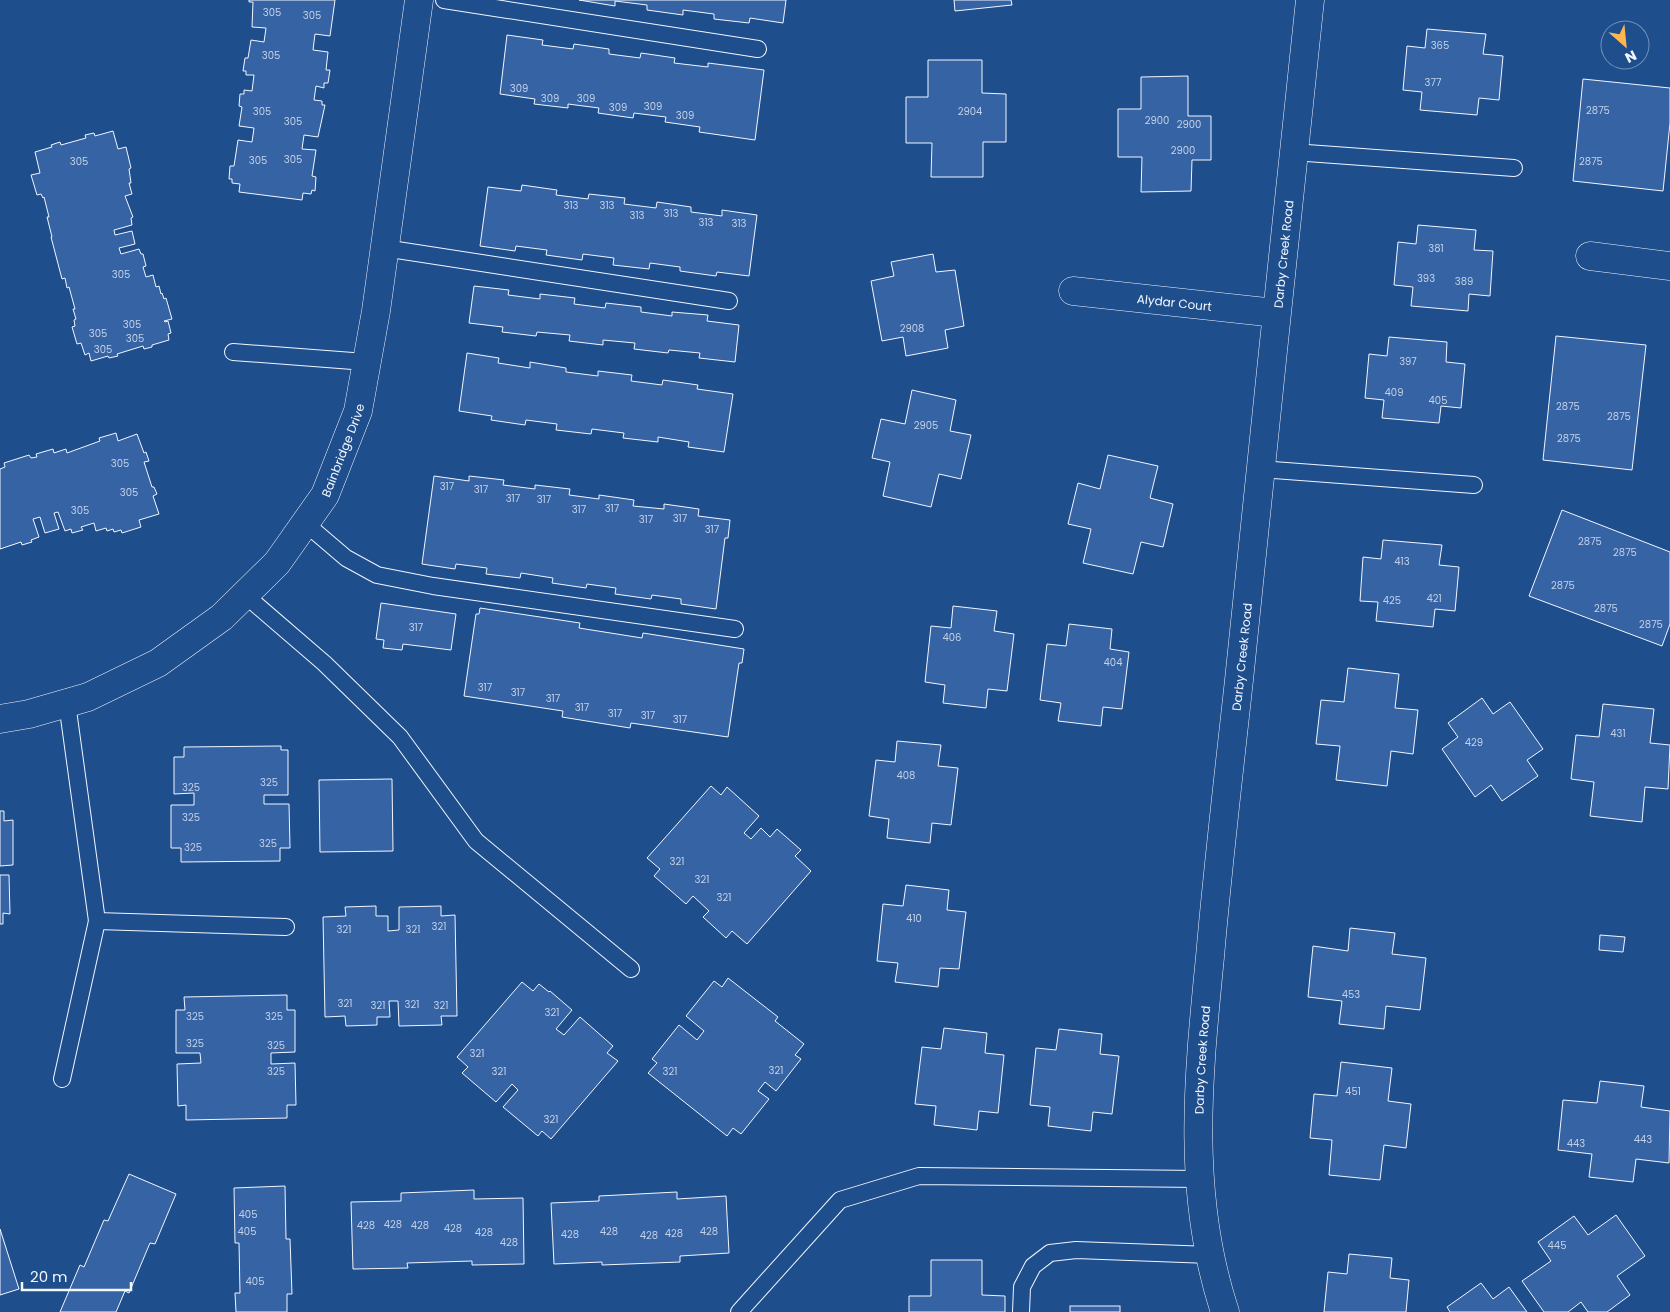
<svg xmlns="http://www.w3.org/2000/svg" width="1670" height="1312" viewBox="0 0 1670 1312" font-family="Poppins,sans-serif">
<rect width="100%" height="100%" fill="#1f4e8c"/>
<g fill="#3563a3" stroke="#f2f6ff">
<path d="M 249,0 L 335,0 L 330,36 L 315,34 L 313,50 L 328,52 L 326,70 L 330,70 L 328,83 L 324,83 L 324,88 L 316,86 L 314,100 L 322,101 L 322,105 L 325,105 L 318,137 L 304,135 L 302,149 L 316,150 L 312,176 L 316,177 L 315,191 L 312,190 L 311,194 L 303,193 L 302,200 L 239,192 L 240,184 L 232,183 L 232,179 L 229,179 L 230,166 L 234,166 L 238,140 L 252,142 L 254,128 L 239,126 L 242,107 L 239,106 L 240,94 L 244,94 L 244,90 L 252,91 L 254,75 L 246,75 L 246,71 L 243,71 L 245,58 L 248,58 L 251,40 L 264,42 L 266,28 L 252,27 L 253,2 L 249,2 Z"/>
<path d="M 579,0 L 786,0 L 783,23 L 750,18 L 749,23 L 714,19 L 714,14 L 683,10 L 683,15 L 647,10 L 647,5 L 615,1 L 615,6 Z"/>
<path d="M 954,0 L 1011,0 L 1012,5 L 955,11 Z"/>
<path d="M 1427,29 L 1486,34 L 1483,54 L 1503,56 L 1499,100 L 1479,98 L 1477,115 L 1420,110 L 1422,92 L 1403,90 L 1407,46 L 1425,48 Z"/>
<path d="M 507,35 L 543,40 L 542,45 L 573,49 L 574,44 L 609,49 L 609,54 L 640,58 L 641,53 L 675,58 L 674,63 L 708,67 L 708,63 L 764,70 L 755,140 L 699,132 L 700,127 L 665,122 L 666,117 L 634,113 L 633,118 L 598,113 L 599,108 L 568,104 L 568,108 L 534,104 L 535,99 L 500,94 Z"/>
<path d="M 928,60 L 982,60 L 982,93 L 1006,94 L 1006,142 L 983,142 L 983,177 L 931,177 L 932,143 L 906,143 L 906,97 L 928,97 Z"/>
<path d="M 1188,76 L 1188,116 L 1211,116 L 1211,160 L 1192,160 L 1191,191 L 1141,192 L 1142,157 L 1118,157 L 1118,109 L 1141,109 L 1141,77 Z"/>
<path d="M 1583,79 L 1670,88 L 1670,123 L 1663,191 L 1573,181 Z"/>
<path d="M 113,131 L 118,149 L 126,147 L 131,168 L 129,169 L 131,183 L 129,183 L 132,194 L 125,196 L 133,217 L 131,218 L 132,225 L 114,230 L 115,235 L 132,231 L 135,244 L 119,248 L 121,254 L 139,249 L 141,254 L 143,254 L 146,266 L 143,267 L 146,277 L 153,275 L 156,287 L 159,286 L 161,294 L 162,293 L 164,299 L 166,298 L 172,319 L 164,321 L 165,322 L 168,321 L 171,333 L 168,334 L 169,340 L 152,345 L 152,347 L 144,349 L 143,346 L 117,354 L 118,356 L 109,358 L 108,356 L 91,361 L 89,353 L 85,355 L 81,343 L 77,344 L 72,327 L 75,326 L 74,320 L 76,319 L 73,309 L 75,309 L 69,287 L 67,288 L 65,278 L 62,279 L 51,237 L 52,237 L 47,217 L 49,217 L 44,197 L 43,198 L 41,194 L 37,195 L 31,175 L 40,173 L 35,152 L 52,147 L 51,145 L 60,142 L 61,145 L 86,138 L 85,135 L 94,133 L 95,136 Z"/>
<path d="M 522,185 L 557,190 L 556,195 L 588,199 L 589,194 L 625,198 L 624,204 L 656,208 L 657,202 L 691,207 L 691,212 L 722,216 L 722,210 L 757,215 L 749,276 L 717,272 L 716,276 L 680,271 L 680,267 L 650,263 L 649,269 L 613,265 L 614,258 L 583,254 L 582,260 L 546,255 L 547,250 L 516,246 L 515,251 L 480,246 L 488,187 L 521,191 Z"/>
<path d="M 1418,225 L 1476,230 L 1474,250 L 1493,251 L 1490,296 L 1469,294 L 1468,311 L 1411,306 L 1413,287 L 1394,285 L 1398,242 L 1416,244 Z"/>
<path d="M 933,254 L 936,272 L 955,270 L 964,326 L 945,330 L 948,348 L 906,356 L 903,337 L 882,341 L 871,281 L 894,276 L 891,262 Z"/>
<path d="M 474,286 L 509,290 L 508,295 L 540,299 L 540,294 L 575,298 L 574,304 L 605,308 L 606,303 L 641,307 L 641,312 L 672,316 L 672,312 L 708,315 L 707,321 L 739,325 L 735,362 L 699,358 L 700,353 L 669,350 L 668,353 L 634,349 L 635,343 L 603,340 L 603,345 L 569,341 L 570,335 L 537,332 L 536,336 L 502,332 L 503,327 L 469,323 Z"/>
<path d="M 1556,336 L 1646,345 L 1632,470 L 1543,460 Z"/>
<path d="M 1389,337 L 1447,342 L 1446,362 L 1465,364 L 1461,408 L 1441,406 L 1439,423 L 1382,418 L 1384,400 L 1365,398 L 1369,354 L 1387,356 Z"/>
<path d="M 467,353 L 499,358 L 498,363 L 530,368 L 530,362 L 566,368 L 566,372 L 598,376 L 598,371 L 632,375 L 631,381 L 662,385 L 663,380 L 698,385 L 697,389 L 733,394 L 724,452 L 688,447 L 689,442 L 658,437 L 658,442 L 623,438 L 624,433 L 592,429 L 591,434 L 556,430 L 557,424 L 526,420 L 525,425 L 491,420 L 492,416 L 459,411 Z"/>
<path d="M 912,390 L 956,400 L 950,431 L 971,435 L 961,479 L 939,474 L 931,507 L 883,496 L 890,462 L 872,458 L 881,419 L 905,424 Z"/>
<path d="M 116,433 L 118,441 L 137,434 L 144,453 L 146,452 L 149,461 L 144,462 L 152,487 L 154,487 L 157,494 L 153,496 L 159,514 L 139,520 L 141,527 L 122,533 L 121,530 L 114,532 L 113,529 L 107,531 L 106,528 L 96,531 L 94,523 L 81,527 L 83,530 L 72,533 L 71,529 L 65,531 L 58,512 L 54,513 L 59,529 L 45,533 L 40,517 L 33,519 L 39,537 L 31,540 L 32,542 L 22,545 L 21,542 L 0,549 L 0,469 L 5,467 L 4,463 L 29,455 L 31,458 L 37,457 L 36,454 L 53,449 L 54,453 L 66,449 L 67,453 L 100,441 L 99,438 Z"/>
<path d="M 1108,455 L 1158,466 L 1150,498 L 1173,504 L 1163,547 L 1141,542 L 1133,574 L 1083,563 L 1091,529 L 1068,524 L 1078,483 L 1100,489 Z"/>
<path d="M 434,476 L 469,481 L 469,476 L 504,480 L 503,485 L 535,489 L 535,485 L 570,489 L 569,495 L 599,499 L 599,495 L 634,500 L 633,506 L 664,509 L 664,504 L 699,509 L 698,516 L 730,520 L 728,538 L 725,538 L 716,609 L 681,604 L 681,599 L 652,595 L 651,599 L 615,594 L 616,588 L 587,584 L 586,588 L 552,583 L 553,578 L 521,573 L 520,578 L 486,574 L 487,568 L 456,564 L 455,569 L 422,564 Z"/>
<path d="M 1562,510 L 1670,552 L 1670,624 L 1662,646 L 1529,596 Z"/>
<path d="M 1383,540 L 1442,545 L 1439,565 L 1459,567 L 1455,611 L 1435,609 L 1433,627 L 1376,621 L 1378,602 L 1360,601 L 1363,557 L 1381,559 Z"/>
<path d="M 381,603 L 456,614 L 451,650 L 403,644 L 402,650 L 383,648 L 384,640 L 376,639 Z"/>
<path d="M 953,606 L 997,611 L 994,631 L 1014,634 L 1007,691 L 988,689 L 986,708 L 943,703 L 945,685 L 925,682 L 931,626 L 951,628 Z"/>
<path d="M 480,608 L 580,623 L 579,628 L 642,638 L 643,633 L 744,649 L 742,663 L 739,663 L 728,737 L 631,723 L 630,728 L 562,717 L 563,711 L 464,696 L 476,614 L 479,614 Z"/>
<path d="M 1069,624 L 1112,629 L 1110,649 L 1129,652 L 1122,709 L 1103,707 L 1101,726 L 1058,721 L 1061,703 L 1040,700 L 1047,644 L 1066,646 Z"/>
<path d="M 1348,668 L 1399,674 L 1395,708 L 1418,710 L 1413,754 L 1391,751 L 1387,786 L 1336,780 L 1340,746 L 1316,744 L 1321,700 L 1344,702 Z"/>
<path d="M 1482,698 L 1493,714 L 1510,702 L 1543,749 L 1527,760 L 1538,776 L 1502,801 L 1491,785 L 1475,797 L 1442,749 L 1458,737 L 1448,723 Z"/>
<path d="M 1603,704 L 1654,709 L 1650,743 L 1670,745 L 1668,789 L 1645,787 L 1642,822 L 1590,816 L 1594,782 L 1571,779 L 1576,735 L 1599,737 Z"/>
<path d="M 897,741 L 941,745 L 938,766 L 958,768 L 951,825 L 932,823 L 930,843 L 887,838 L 889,819 L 869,816 L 876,760 L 895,762 Z"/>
<path d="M 281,746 L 281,750 L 288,750 L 288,795 L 264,795 L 264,804 L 289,804 L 290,848 L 280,848 L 280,861 L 181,862 L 181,848 L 171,848 L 171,805 L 194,805 L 194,793 L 174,794 L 174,757 L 184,757 L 184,747 Z"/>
<path d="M 392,779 L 393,851 L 320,852 L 319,780 Z"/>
<path d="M 711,786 L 721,795 L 727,787 L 759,816 L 744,833 L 751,839 L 761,828 L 770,837 L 777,829 L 801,850 L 795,856 L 811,871 L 747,944 L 732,931 L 726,938 L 703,917 L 709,911 L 693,896 L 686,904 L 654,876 L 660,869 L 647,858 Z"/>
<path d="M 0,811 L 4,811 L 4,821 L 13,820 L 13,865 L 0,866 Z"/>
<path d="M 0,875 L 9,875 L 10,914 L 3,913 L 3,924 L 0,924 Z"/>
<path d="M 906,885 L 949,890 L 947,910 L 966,912 L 959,969 L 940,968 L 938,987 L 895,982 L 898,963 L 877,961 L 883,904 L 903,906 Z"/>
<path d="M 376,906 L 376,916 L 388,916 L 388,931 L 399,930 L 399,907 L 441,906 L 441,916 L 455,915 L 457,1016 L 441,1016 L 442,1025 L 399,1026 L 398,1001 L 389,1001 L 390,1017 L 377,1017 L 377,1025 L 346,1026 L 345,1016 L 325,1017 L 323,917 L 346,916 L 345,907 Z"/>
<path d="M 1350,928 L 1395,933 L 1392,954 L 1426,958 L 1420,1010 L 1386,1006 L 1384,1029 L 1339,1024 L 1342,1001 L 1308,997 L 1313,946 L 1348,951 Z"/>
<path d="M 1600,935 L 1625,937 L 1623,952 L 1599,950 Z"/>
<path d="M 728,978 L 778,1017 L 775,1021 L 804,1044 L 795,1055 L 801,1059 L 776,1091 L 765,1082 L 758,1091 L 769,1099 L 741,1134 L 733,1128 L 727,1136 L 648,1073 L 657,1063 L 652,1059 L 679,1025 L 697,1040 L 704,1031 L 686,1016 L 714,981 L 722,987 Z"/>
<path d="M 522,982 L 533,991 L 539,984 L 549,992 L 550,991 L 572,1010 L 556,1029 L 564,1035 L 580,1017 L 613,1046 L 607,1053 L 618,1061 L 551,1139 L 542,1131 L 538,1136 L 503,1107 L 518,1090 L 512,1084 L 496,1102 L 462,1073 L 468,1067 L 457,1057 Z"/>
<path d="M 287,995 L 287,1010 L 295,1010 L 295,1052 L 271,1053 L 271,1064 L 295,1063 L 296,1105 L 287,1105 L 287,1118 L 186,1120 L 186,1105 L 178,1106 L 177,1064 L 201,1063 L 200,1053 L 176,1053 L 176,1010 L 185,1010 L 184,997 Z"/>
<path d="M 944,1028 L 987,1033 L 985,1053 L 1004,1055 L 998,1113 L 979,1111 L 977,1130 L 934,1125 L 936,1106 L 915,1104 L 922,1047 L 941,1049 Z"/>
<path d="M 1059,1029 L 1102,1034 L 1100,1054 L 1119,1056 L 1112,1114 L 1093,1112 L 1091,1131 L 1048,1126 L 1050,1107 L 1030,1105 L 1036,1048 L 1056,1050 Z"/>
<path d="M 1341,1062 L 1392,1068 L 1388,1101 L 1411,1104 L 1406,1148 L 1384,1145 L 1380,1180 L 1329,1175 L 1332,1140 L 1310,1138 L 1314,1094 L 1337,1096 Z"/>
<path d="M 1600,1081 L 1644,1086 L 1641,1107 L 1670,1111 L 1669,1163 L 1636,1159 L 1633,1182 L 1589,1177 L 1592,1154 L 1558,1150 L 1563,1100 L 1597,1103 Z"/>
<path d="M 129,1174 L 176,1194 L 155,1244 L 150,1243 L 129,1293 L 125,1291 L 116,1312 L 60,1312 L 80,1265 L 84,1267 L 104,1220 L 108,1221 Z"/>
<path d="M 285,1186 L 286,1239 L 290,1239 L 292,1294 L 287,1294 L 287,1312 L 236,1312 L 235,1293 L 240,1293 L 239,1243 L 235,1243 L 234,1188 Z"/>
<path d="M 474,1190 L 474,1199 L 523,1198 L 524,1264 L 472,1265 L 472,1261 L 407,1263 L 408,1268 L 353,1269 L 351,1202 L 401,1201 L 401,1193 Z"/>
<path d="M 677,1192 L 677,1199 L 726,1196 L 729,1253 L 680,1256 L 680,1262 L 602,1265 L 602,1262 L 554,1264 L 551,1203 L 599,1201 L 599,1196 Z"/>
<path d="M 1616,1215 L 1645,1256 L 1617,1276 L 1630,1295 L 1607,1312 L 1588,1312 L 1581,1302 L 1568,1312 L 1544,1312 L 1522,1281 L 1551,1261 L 1538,1242 L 1574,1216 L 1588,1235 Z"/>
<path d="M 0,1229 L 19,1289 L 0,1295 Z"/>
<path d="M 1349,1254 L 1392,1258 L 1390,1278 L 1409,1280 L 1406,1312 L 1324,1312 L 1328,1272 L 1347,1274 Z"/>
<path d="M 931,1260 L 982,1260 L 982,1295 L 1005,1296 L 1005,1312 L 909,1312 L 909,1296 L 931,1296 Z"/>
<path d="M 1481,1283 L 1493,1299 L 1509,1287 L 1527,1312 L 1450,1312 L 1447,1307 Z"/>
<rect x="1070" y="1306" width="50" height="6"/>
</g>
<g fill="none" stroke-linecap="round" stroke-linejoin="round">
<defs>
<g id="service">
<path d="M 444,0 L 758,49"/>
<path d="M 1293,152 L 1514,168"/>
<path d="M 384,248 L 729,301"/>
<path d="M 233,352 L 366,362"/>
<path d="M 1260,469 L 1474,485"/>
<path d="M 305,523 L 346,558 L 377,575 L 433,586 L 735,629"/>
<path d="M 245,595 L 324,663 L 400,737 L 476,841 L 631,969"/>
<path d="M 67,703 L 97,921 L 286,927"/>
<path d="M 62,1079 L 97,921"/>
<path d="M 739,1312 L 840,1200 L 919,1176 L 1200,1179"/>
<path d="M 1021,1312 L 1022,1287 L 1033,1266 L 1050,1253 L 1076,1250 L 1210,1255"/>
</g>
<g id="minor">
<path d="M 1590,256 L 1670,266"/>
<path id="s1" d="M 1073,291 L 1276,313"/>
<path id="s2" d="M 0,719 L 29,714 L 88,697 L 158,663 L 222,617 L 277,563 L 325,495 L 358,411 L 376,311 L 419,0"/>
<path id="s3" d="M 1225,1312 C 1186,1194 1198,1078 1210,957 C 1218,864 1229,772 1239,680 C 1263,453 1285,227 1310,0"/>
</g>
</defs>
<use href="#service" stroke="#f2f6ff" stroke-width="18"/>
<use href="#minor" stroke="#f2f6ff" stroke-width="29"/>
<use href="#service" stroke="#1f4e8c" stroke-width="16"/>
<use href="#minor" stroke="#1f4e8c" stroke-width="28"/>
</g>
<g text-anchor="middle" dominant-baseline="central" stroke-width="4" stroke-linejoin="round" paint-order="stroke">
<g font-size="10" fill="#c3d1e8">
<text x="272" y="12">305</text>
<text x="312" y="15">305</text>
<text x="1440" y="45">365</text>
<text x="271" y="55">305</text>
<text x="1433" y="82">377</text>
<text x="519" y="88">309</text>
<text x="550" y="98">309</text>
<text x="586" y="98">309</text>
<text x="653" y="106">309</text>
<text x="618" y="107">309</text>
<text x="1598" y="110">2875</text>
<text x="262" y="111">305</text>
<text x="970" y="111">2904</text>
<text x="685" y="115">309</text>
<text x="1157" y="120">2900</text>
<text x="293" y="121">305</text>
<text x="1189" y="124">2900</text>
<text x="1183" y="150">2900</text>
<text x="293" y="159">305</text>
<text x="258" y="160">305</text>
<text x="79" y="161">305</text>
<text x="1591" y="161">2875</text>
<text x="571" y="205">313</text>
<text x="607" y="205">313</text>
<text x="671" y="213">313</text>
<text x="637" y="215">313</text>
<text x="706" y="222">313</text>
<text x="739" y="223">313</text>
<text x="1436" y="248">381</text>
<text x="121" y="274">305</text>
<text x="1426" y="278">393</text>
<text x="1464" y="281">389</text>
<text x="132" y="324">305</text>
<text x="912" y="328">2908</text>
<text x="98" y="333">305</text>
<text x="135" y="338">305</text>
<text x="103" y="349">305</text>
<text x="1408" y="361">397</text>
<text x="1394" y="392">409</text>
<text x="1438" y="400">405</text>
<text x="1568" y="406">2875</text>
<text x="1619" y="416">2875</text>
<text x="926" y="425">2905</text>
<text x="1569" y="438">2875</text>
<text x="120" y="463">305</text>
<text x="447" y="486">317</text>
<text x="481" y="489">317</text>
<text x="129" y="492">305</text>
<text x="513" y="498">317</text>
<text x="544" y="499">317</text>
<text x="612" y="508">317</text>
<text x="579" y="509">317</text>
<text x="80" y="510">305</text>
<text x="680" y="518">317</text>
<text x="646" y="519">317</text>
<text x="712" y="529">317</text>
<text x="1590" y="541">2875</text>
<text x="1625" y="552">2875</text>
<text x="1402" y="561">413</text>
<text x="1563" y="585">2875</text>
<text x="1434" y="598">421</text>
<text x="1392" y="600">425</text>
<text x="1606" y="608">2875</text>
<text x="1651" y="624">2875</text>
<text x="416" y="627">317</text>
<text x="952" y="637">406</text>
<text x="1113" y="662">404</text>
<text x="485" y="687">317</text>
<text x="518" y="692">317</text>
<text x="553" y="698">317</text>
<text x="582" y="707">317</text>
<text x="615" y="713">317</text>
<text x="648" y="715">317</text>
<text x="680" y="719">317</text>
<text x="1618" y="733">431</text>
<text x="1474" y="742">429</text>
<text x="906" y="775">408</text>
<text x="269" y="782">325</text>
<text x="191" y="787">325</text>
<text x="191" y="817">325</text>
<text x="268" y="843">325</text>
<text x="193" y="847">325</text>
<text x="677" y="861">321</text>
<text x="702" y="879">321</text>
<text x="724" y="897">321</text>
<text x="914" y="918">410</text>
<text x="439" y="926">321</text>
<text x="344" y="929">321</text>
<text x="413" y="929">321</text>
<text x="1351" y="994">453</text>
<text x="345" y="1003">321</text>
<text x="412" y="1004">321</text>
<text x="378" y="1005">321</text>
<text x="441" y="1005">321</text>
<text x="552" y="1012">321</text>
<text x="195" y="1016">325</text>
<text x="274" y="1016">325</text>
<text x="195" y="1043">325</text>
<text x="276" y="1045">325</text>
<text x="477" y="1053">321</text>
<text x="776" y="1070">321</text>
<text x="276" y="1071">325</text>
<text x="499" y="1071">321</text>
<text x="670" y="1071">321</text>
<text x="1353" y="1091">451</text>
<text x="551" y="1119">321</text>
<text x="1643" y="1139">443</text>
<text x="1576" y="1143">443</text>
<text x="248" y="1214">405</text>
<text x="393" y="1224">428</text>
<text x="366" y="1225">428</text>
<text x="420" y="1225">428</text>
<text x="453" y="1228">428</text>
<text x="247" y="1231">405</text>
<text x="609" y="1231">428</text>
<text x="709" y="1231">428</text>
<text x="484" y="1232">428</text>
<text x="674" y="1233">428</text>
<text x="570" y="1234">428</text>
<text x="649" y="1235">428</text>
<text x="509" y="1242">428</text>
<text x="1557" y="1245">445</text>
<text x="255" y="1281">405</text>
</g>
<g font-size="12" fill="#f2f6ff" stroke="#1f4e8c">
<text stroke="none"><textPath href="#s3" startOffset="1065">Darby Creek Road</textPath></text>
<text stroke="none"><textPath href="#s1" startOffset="102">Alydar Court</textPath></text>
<text stroke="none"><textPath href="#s2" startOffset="456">Bainbridge Drive</textPath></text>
<text stroke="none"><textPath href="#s3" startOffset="660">Darby Creek Road</textPath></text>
<text stroke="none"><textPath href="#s3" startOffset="255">Darby Creek Road</textPath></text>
</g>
</g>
<g transform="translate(1625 45) rotate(153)"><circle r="24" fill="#1f4e8c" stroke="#7391ba"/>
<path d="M0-4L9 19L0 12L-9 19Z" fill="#ffb74d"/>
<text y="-8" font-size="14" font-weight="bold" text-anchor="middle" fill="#f2f6ff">N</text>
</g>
<path d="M22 1282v8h109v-8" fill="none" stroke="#f2f6ff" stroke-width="2.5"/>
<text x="30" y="1282" font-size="15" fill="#f2f6ff" stroke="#1f4e8c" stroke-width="4" paint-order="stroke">20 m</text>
</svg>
